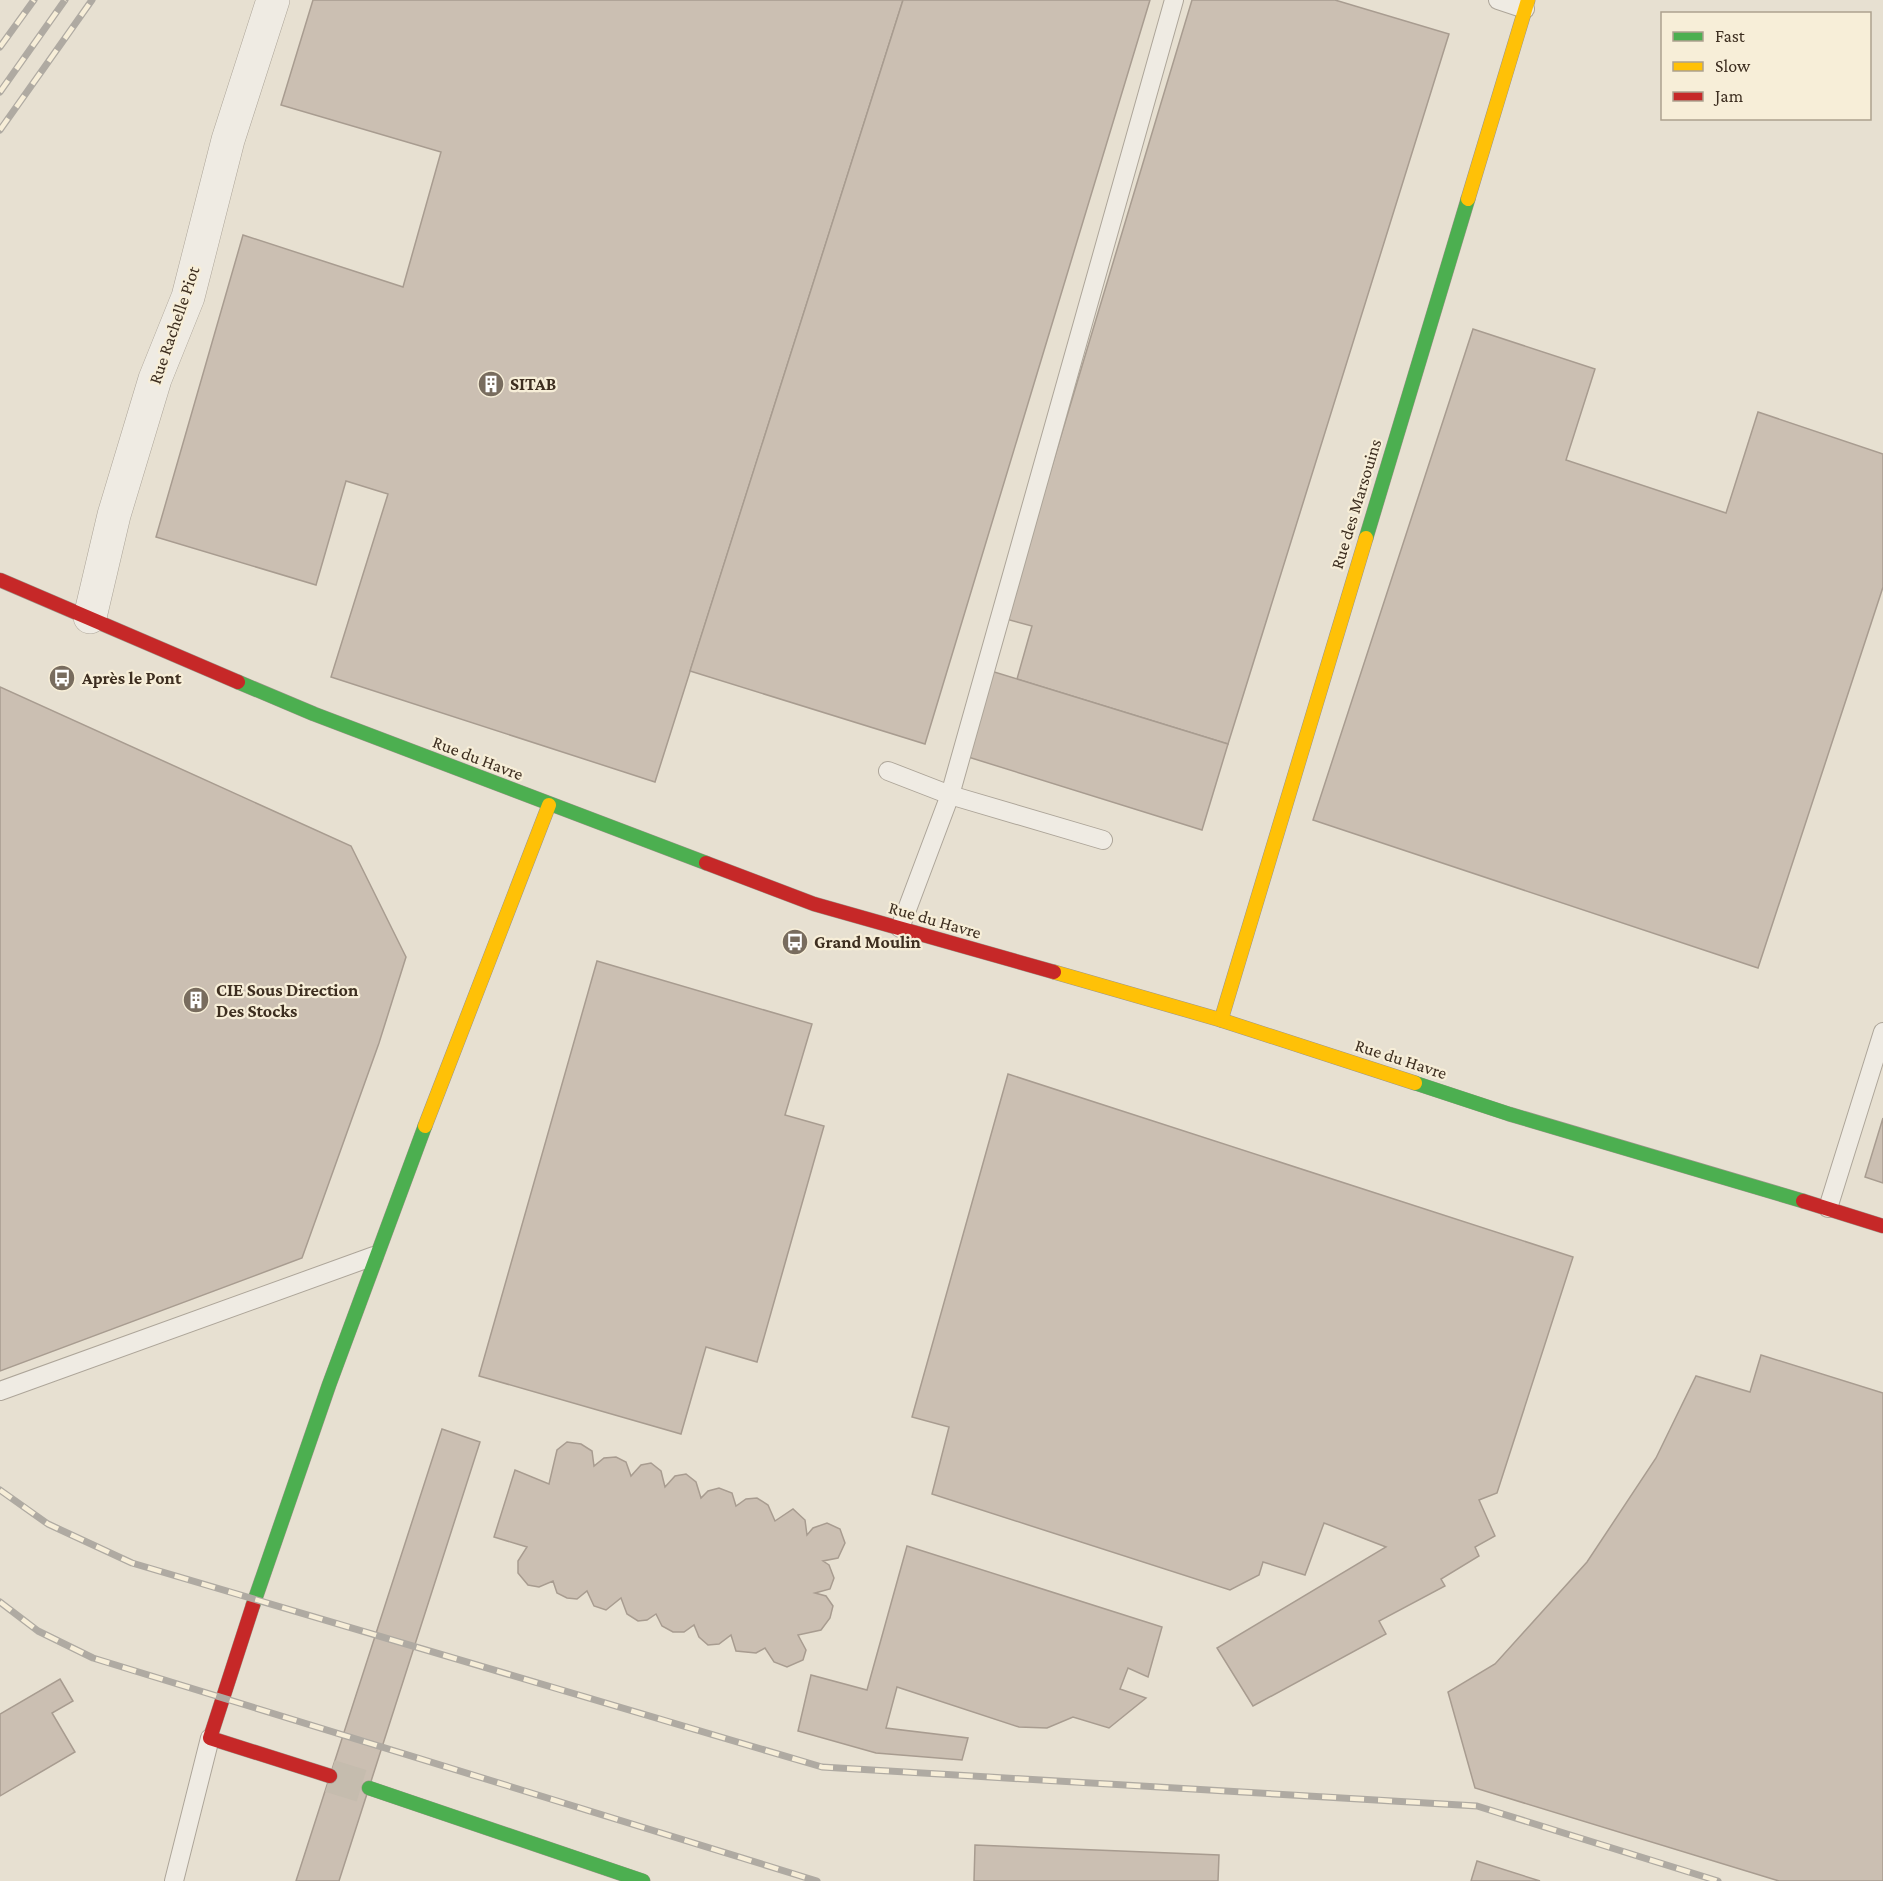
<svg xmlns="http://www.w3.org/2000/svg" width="1883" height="1881" viewBox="0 0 1883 1881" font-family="'Crimson Pro',serif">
<rect width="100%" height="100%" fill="#e7e0d1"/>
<g fill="#cbbfb2" stroke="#a89c90" stroke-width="1.5">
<path d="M 313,0 L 903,0 L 655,782 L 331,677 L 388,494 L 346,481 L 316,585 L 156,537 L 243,235 L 403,287 L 441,152 L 281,105 Z"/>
<path d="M 903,0 L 1150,0 L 925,744 L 690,671 Z"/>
<path d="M 1192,0 L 1335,0 L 1449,34 L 1228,744 L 1017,679 L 1032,626 L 1006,619 Z"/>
<path d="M 1473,329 L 1595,369 L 1566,460 L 1726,513 L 1758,412 L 1883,454 L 1883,587 L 1758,968 L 1313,820 Z"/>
<path d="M 991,671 L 1228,744 L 1202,830 L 965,756 Z"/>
<path d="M 0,687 L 351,846 L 406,957 L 379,1043 L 302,1258 L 0,1371 Z"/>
<path d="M 597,961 L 812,1024 L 785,1115 L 824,1126 L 757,1362 L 706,1347 L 681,1434 L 479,1376 Z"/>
<path d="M 1008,1074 L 1573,1257 L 1497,1493 L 1479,1500 L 1495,1536 L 1475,1547 L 1479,1556 L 1441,1579 L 1445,1586 L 1379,1621 L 1386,1634 L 1253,1706 L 1217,1648 L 1386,1547 L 1324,1523 L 1305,1575 L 1263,1562 L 1259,1575 L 1230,1590 L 932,1494 L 949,1427 L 912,1417 Z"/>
<path d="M 1883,1118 L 1883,1183 L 1865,1177 Z"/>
<path d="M 1761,1355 L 1883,1393 L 1883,1881 L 1779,1881 L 1475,1788 L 1448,1692 L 1495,1664 L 1587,1562 L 1656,1458 L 1696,1376 L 1750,1392 Z"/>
<path d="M 442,1429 L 480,1442 L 339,1881 L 296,1881 Z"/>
<path d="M 567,1442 L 581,1444 L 592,1451 L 594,1466 L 604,1458 L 616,1457 L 626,1462 L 631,1476 L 641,1465 L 651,1463 L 661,1471 L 665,1487 L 675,1476 L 686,1474 L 696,1482 L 701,1498 L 708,1491 L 719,1488 L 732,1493 L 736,1506 L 746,1499 L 757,1498 L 768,1505 L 775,1521 L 793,1509 L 805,1520 L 807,1535 L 813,1528 L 827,1523 L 840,1529 L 845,1543 L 838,1558 L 823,1561 L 829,1565 L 834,1578 L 830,1589 L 815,1593 L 826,1596 L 833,1606 L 830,1618 L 821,1630 L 798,1635 L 806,1650 L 803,1660 L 787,1667 L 774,1662 L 765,1648 L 756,1653 L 736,1651 L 731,1635 L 719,1644 L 708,1645 L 699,1637 L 694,1625 L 684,1632 L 673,1632 L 662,1626 L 656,1614 L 647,1620 L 638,1621 L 627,1614 L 621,1598 L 606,1610 L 594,1606 L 587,1591 L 577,1599 L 567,1598 L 557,1593 L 553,1581 L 539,1587 L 528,1585 L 518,1573 L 518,1561 L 527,1547 L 494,1537 L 515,1470 L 549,1484 L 557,1450 Z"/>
<path d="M 907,1546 L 1162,1627 L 1148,1677 L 1128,1668 L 1120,1689 L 1146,1698 L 1109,1728 L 1073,1717 L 1047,1728 L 1019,1727 L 897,1687 L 886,1728 L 968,1738 L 962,1760 L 876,1753 L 798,1731 L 811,1675 L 867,1690 Z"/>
<path d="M 60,1679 L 73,1701 L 52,1713 L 75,1752 L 0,1796 L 0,1714 Z"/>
<path d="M 975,1845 L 1219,1855 L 1218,1881 L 974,1881 Z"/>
<path d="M 1477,1861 L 1540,1881 L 1471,1881 Z"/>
</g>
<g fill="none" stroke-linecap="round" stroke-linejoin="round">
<path stroke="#c5bcae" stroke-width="33" stroke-dasharray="33 16" stroke-linecap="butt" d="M 330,1776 L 369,1788"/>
<defs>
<g id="lane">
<path d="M 1498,0 L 1525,9"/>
<path d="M 888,771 L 950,795 L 1103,840"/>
<path d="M 900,928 L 950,795 L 1174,0"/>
<path d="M 1828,1208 L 1883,1032"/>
<path d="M 0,1391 L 374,1256"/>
<path d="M 174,1881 L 210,1738"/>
</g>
<path id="street" d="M 90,617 L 114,515 L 155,379 L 188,297 L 228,140 L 273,0"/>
<g id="fast">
<path d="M 1366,538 L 1468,199"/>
<path d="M 238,682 L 314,714 L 706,863"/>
<path d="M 1415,1083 L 1509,1114 L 1803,1201"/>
<path d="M 253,1605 L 329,1385 L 425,1126"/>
<path d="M 369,1788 L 643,1881"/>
</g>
<g id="slow">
<path d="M 1468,199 L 1528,0"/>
<path d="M 1054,972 L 1221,1020 L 1415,1083"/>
<path d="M 1221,1020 L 1366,538"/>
<path d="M 425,1126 L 549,805"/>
</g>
<g id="jam">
<path d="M 0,580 L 238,682"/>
<path d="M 706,863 L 814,904 L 1054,972"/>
<path d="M 1803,1201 L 1883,1226"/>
<path d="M 253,1605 L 210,1738 L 330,1776"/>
</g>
</defs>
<use href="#lane" stroke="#ada599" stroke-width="20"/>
<use href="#street" stroke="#ada599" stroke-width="34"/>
<use href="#fast" stroke="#9c958a" stroke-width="15"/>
<use href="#slow" stroke="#9c958a" stroke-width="15"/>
<use href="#jam" stroke="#9c958a" stroke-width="15"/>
<use href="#lane" stroke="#efebe3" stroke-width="18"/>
<use href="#street" stroke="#efebe3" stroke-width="33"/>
<use href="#fast" stroke="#4caf50" stroke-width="14"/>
<use href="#slow" stroke="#ffc107" stroke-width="14"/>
<use href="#jam" stroke="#c62828" stroke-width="14"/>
<defs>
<g id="rail">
<path d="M 0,47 L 34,0"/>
<path d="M 0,92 L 65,0"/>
<path d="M 0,130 L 92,0"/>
<path d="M 0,1490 L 48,1524 L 132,1563 L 822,1767 L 1477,1806 L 1718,1881"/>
<path d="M 0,1602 L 38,1631 L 93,1658 L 817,1881"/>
</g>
</defs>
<use href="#rail" stroke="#afaaa2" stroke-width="7"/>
<use href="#rail" stroke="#f7eed8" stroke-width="4.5" stroke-dasharray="14" stroke-linecap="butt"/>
</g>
<defs>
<symbol id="building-disc" viewBox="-11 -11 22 22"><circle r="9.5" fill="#786c5e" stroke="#f7eed8"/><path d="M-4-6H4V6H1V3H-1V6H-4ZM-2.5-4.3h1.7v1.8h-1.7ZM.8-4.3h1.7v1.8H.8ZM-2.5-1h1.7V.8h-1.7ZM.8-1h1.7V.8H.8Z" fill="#fff"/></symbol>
<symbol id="bus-disc" viewBox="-11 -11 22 22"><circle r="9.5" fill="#786c5e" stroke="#f7eed8"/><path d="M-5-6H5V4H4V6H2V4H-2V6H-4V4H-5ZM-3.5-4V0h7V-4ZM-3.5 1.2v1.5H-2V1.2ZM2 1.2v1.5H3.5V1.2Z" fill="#fff"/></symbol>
</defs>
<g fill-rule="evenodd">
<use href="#building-disc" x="476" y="369" width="30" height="30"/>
<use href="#bus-disc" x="47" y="663" width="30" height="30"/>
<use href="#bus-disc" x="780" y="927" width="30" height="30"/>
<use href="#building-disc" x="181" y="985" width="30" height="30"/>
</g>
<g text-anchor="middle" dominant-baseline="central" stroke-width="4.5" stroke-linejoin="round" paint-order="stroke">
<g font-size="18" fill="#3d2e20" stroke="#f7eed8">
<text transform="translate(174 325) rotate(-71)">Rue Rachelle Piot</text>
<text transform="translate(1356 504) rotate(-73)">Rue des Marsouins</text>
<text transform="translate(478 758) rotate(21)">Rue du Havre</text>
<text transform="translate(935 920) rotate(16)">Rue du Havre</text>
<text transform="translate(1401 1059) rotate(18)">Rue du Havre</text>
</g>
<g font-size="18" font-weight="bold" fill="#3d2e20" stroke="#f7eed8" text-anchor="start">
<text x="510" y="384">SITAB</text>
<text x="82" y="678">Après le Pont</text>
<text x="814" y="942">Grand Moulin</text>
<text x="216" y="990">CIE Sous Direction<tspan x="216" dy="21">Des Stocks</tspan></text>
</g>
</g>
<rect x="1661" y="12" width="210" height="108" fill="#f7eed8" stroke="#ada18e" stroke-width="1.5"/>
<rect x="1673" y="32" width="30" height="9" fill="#4caf50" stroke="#ada18e" stroke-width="1.5"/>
<text x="1715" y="42" font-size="18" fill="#3d2e20">Fast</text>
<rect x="1673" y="62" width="30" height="9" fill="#ffc107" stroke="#ada18e" stroke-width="1.5"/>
<text x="1715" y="72" font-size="18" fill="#3d2e20">Slow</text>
<rect x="1673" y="92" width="30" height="9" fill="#c62828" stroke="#ada18e" stroke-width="1.5"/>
<text x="1715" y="102" font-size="18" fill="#3d2e20">Jam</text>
</svg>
